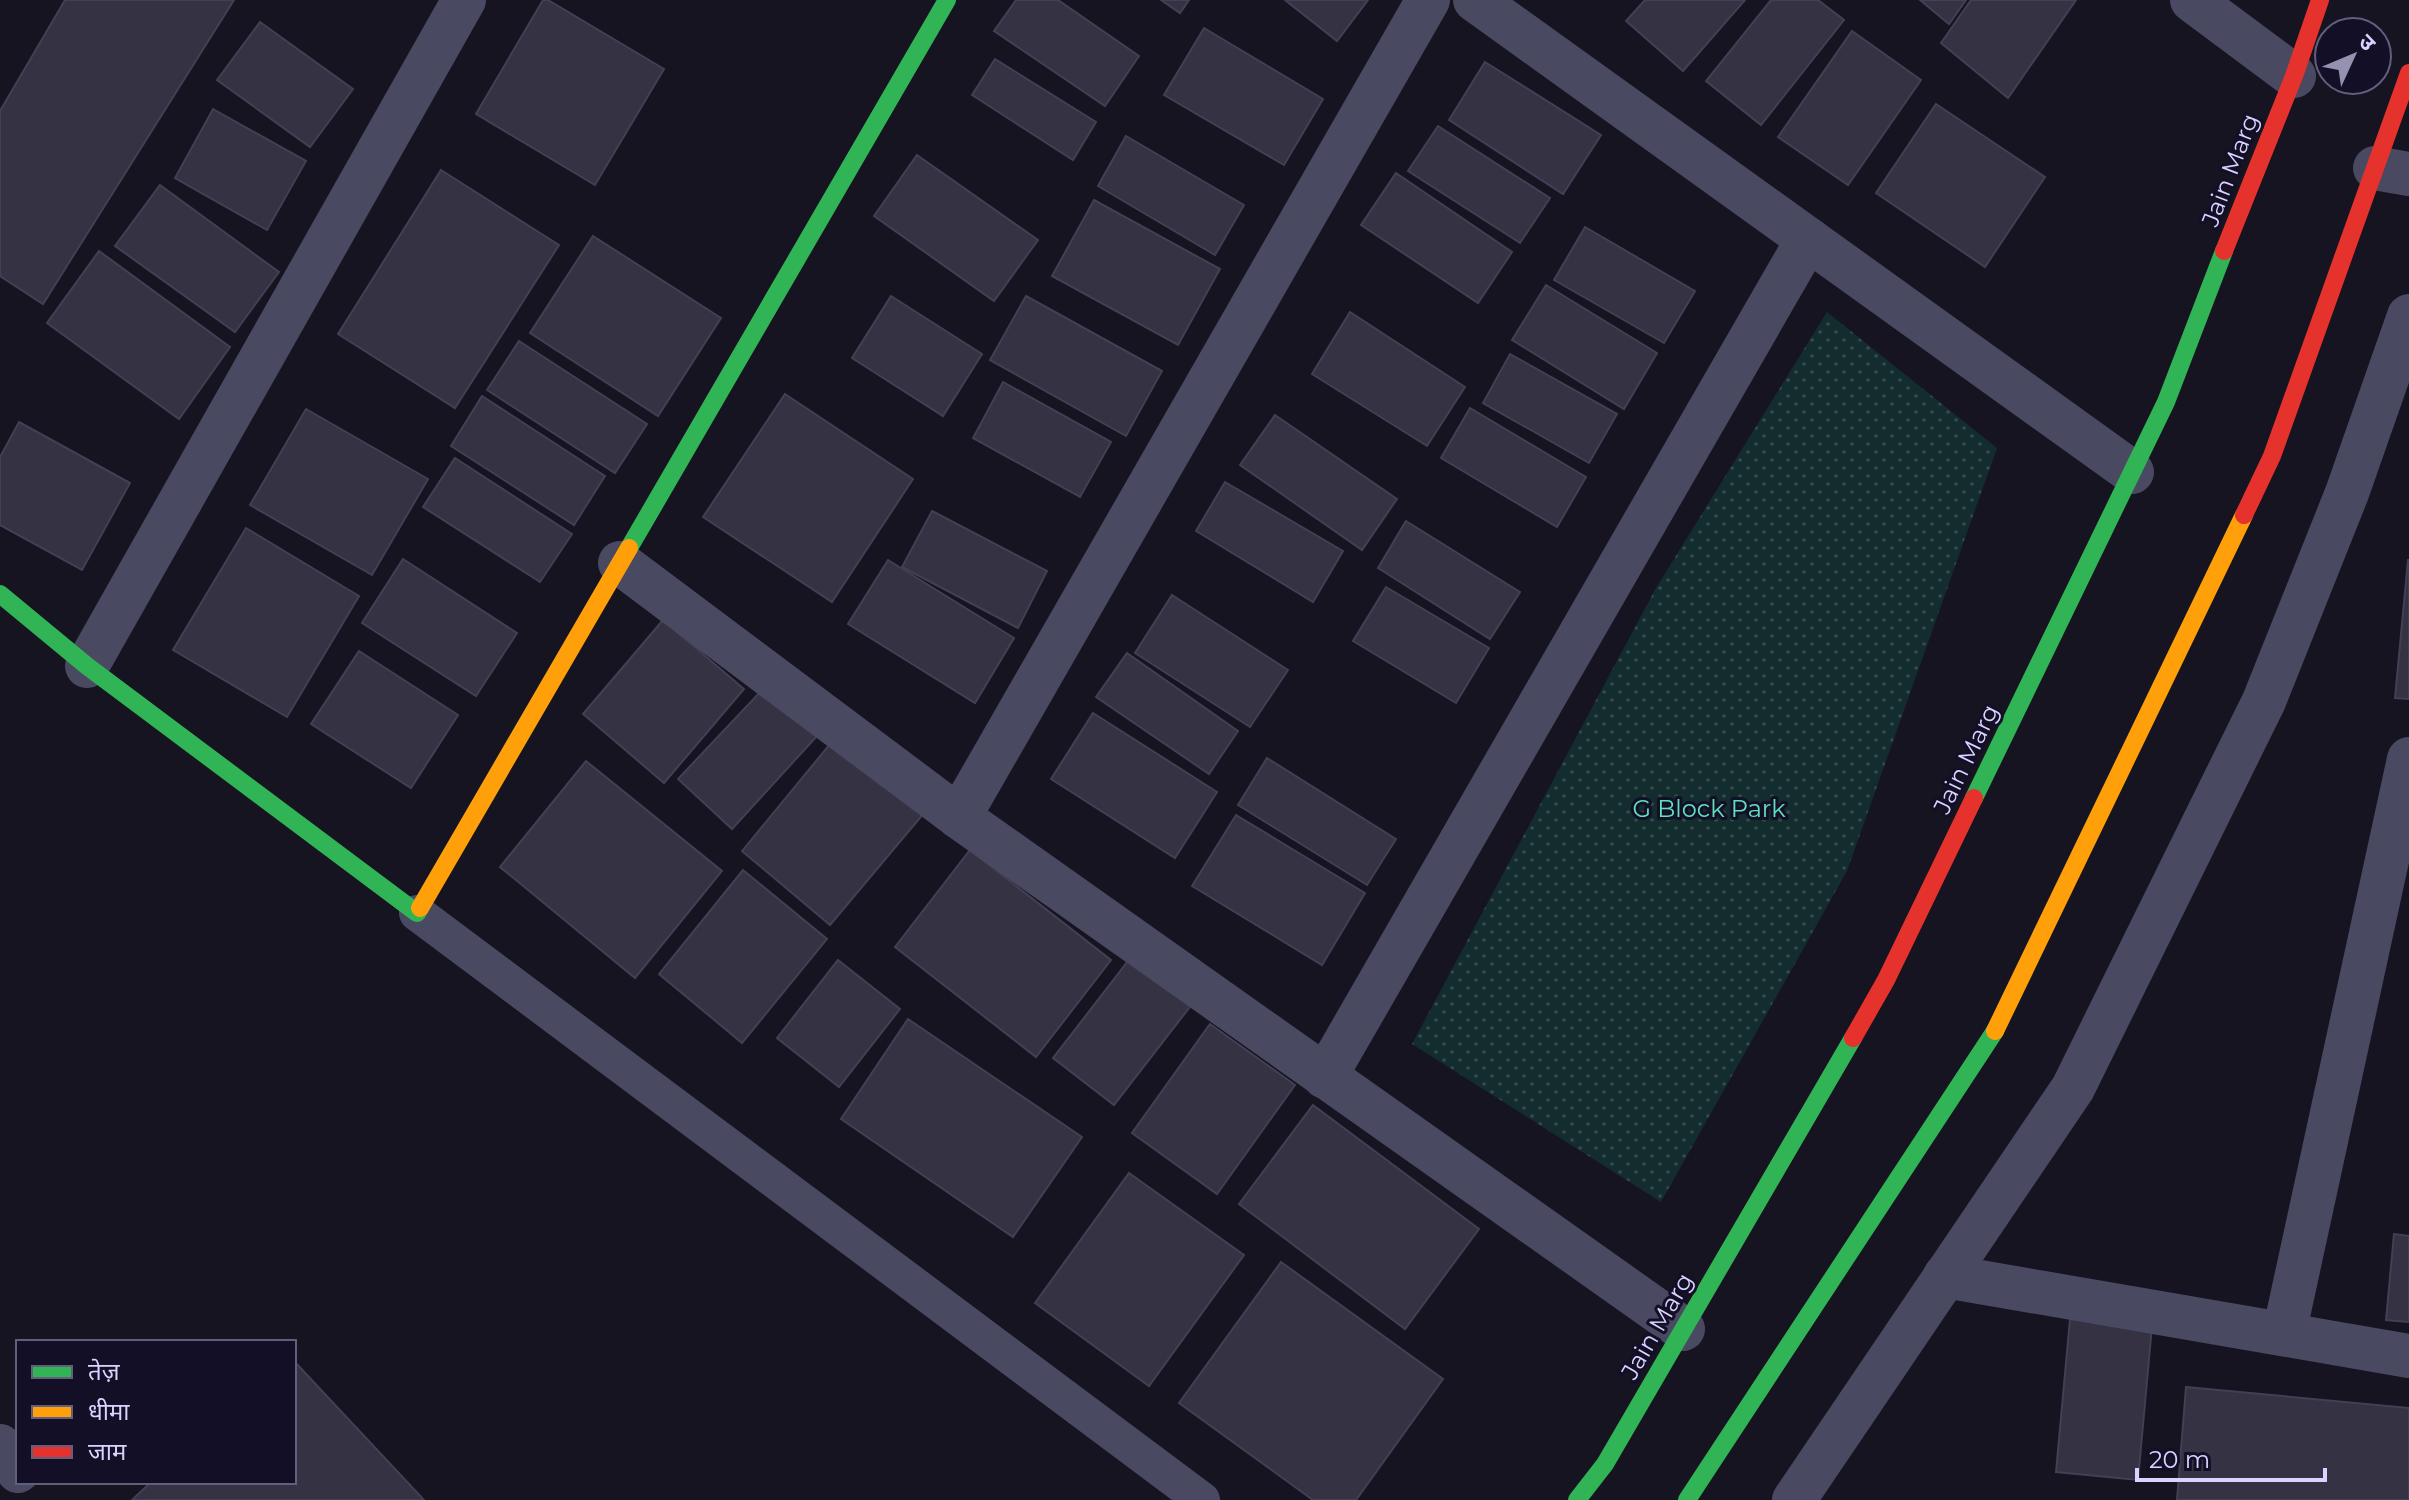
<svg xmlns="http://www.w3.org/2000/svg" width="2409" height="1500" viewBox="0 0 2409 1500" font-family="Montserrat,'Noto Sans Devanagari',sans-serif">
<defs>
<pattern id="grass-dots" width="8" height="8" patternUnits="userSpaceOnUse" patternTransform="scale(2)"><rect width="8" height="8" fill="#132c2d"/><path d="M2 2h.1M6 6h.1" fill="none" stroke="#354a4c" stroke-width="1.8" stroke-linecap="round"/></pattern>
</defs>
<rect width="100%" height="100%" fill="#161421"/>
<path fill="url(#grass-dots)" d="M 1827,312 L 1997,448 L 1847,871 L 1661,1202 L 1412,1044 L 1656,588 Z"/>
<g fill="#343243" stroke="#433f54" stroke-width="2">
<path d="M 65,0 L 234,0 L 43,304 L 0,276 L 0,111 Z"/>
<path d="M 543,0 L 548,0 L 664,69 L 595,185 L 476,114 Z"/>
<path d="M 1016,0 L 1058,0 L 1139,56 L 1105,106 L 994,31 Z"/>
<path d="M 1161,0 L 1189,0 L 1180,13 Z"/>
<path d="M 1285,0 L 1368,0 L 1337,41 Z"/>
<path d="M 1645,0 L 1745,0 L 1683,71 L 1626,21 Z"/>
<path d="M 1771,0 L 1818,0 L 1844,20 L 1761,125 L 1706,81 Z"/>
<path d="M 1920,0 L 1966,0 L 1949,24 Z"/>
<path d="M 1971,0 L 2076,0 L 2008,98 L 1941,43 Z"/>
<path d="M 260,22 L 353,89 L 310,147 L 217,80 Z"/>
<path d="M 1204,28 L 1323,99 L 1284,165 L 1164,95 Z"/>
<path d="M 1852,31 L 1921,80 L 1848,185 L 1778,137 Z"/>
<path d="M 995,59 L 1096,122 L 1073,160 L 972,95 Z"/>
<path d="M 1485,62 L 1601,135 L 1563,194 L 1449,120 Z"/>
<path d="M 1936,104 L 2045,177 L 1985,267 L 1876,193 Z"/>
<path d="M 213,109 L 306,161 L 267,230 L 175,178 Z"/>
<path d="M 1438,126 L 1550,198 L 1520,243 L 1408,171 Z"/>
<path d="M 1126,136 L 1244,205 L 1215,255 L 1098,186 Z"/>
<path d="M 917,155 L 1038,240 L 994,301 L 874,216 Z"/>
<path d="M 441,170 L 559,245 L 455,408 L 338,334 Z"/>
<path d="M 1396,173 L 1512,252 L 1478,303 L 1361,225 Z"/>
<path d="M 160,185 L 279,272 L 235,332 L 115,246 Z"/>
<path d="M 1094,200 L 1220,269 L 1178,345 L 1052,276 Z"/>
<path d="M 1585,227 L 1695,291 L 1664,343 L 1554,280 Z"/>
<path d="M 593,236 L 721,318 L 658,416 L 530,333 Z"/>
<path d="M 99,251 L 230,347 L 179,419 L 47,323 Z"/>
<path d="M 1546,285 L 1657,353 L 1624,409 L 1512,340 Z"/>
<path d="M 891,296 L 982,354 L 943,416 L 852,358 Z"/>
<path d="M 1026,296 L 1162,371 L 1126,436 L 990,360 Z"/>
<path d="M 1350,312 L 1465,387 L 1427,446 L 1312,374 Z"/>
<path d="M 519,341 L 647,424 L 615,473 L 487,390 Z"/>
<path d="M 1510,354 L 1617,414 L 1589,463 L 1483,403 Z"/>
<path d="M 1003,382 L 1111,442 L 1080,497 L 973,438 Z"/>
<path d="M 785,394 L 913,479 L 832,602 L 703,517 Z"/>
<path d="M 482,396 L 605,476 L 574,525 L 451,446 Z"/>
<path d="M 1470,408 L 1586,477 L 1557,527 L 1441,458 Z"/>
<path d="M 306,409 L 428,479 L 372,575 L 250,505 Z"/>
<path d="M 1275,415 L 1397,499 L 1362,550 L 1240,465 Z"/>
<path d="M 19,422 L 130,483 L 82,570 L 0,525 L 0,457 Z"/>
<path d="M 455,458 L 572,534 L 540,582 L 423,507 Z"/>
<path d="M 1225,482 L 1343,551 L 1313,602 L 1196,531 Z"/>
<path d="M 932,511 L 1047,571 L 1018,628 L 902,567 Z"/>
<path d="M 1406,521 L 1520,592 L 1490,639 L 1378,568 Z"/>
<path d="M 246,528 L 359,596 L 287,717 L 173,650 Z"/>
<path d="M 403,559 L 517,633 L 476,696 L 362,623 Z"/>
<path d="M 888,560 L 1014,638 L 975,703 L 848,624 Z"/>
<path d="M 2408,560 L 2409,560 L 2409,699 L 2395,698 Z"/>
<path d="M 1386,587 L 1489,648 L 1456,703 L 1353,641 Z"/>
<path d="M 1172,595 L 1288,670 L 1250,727 L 1135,653 Z"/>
<path d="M 663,620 L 744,689 L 664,783 L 583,714 Z"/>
<path d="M 359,651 L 458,715 L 411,788 L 311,724 Z"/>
<path d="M 1127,653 L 1238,731 L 1209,774 L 1096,697 Z"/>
<path d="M 764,688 L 817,736 L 732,829 L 678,779 Z"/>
<path d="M 1093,713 L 1217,792 L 1175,858 L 1051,779 Z"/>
<path d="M 835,738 L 924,813 L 830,925 L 742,851 Z"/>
<path d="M 1267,758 L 1396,839 L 1367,885 L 1238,805 Z"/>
<path d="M 586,761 L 722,871 L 635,978 L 500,867 Z"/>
<path d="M 1236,815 L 1365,893 L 1322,965 L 1192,886 Z"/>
<path d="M 970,850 L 1111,960 L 1036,1057 L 895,947 Z"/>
<path d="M 743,870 L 827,939 L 742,1043 L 659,974 Z"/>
<path d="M 1135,952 L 1196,999 L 1114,1105 L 1053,1058 Z"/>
<path d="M 838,960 L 900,1009 L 839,1087 L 777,1038 Z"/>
<path d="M 908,1019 L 1082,1137 L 1013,1237 L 841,1119 Z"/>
<path d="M 1210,1024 L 1295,1085 L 1217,1194 L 1132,1133 Z"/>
<path d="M 1313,1105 L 1479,1229 L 1405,1329 L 1239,1204 Z"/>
<path d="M 1129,1173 L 1244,1255 L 1149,1386 L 1035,1303 Z"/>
<path d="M 2394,1234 L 2409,1236 L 2409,1322 L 2386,1320 Z"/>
<path d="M 1281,1262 L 1443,1379 L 1356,1500 L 1313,1500 L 1179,1403 Z"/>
<path d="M 2070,1319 L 2152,1326 L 2138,1480 L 2056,1472 Z"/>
<path d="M 294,1361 L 424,1500 L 132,1500 L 151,1482 L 294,1482 Z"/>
<path d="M 2186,1387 L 2409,1408 L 2409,1500 L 2177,1500 Z"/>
</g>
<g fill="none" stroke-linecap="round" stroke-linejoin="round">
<path stroke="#4a4962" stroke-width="36" d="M 417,913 L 1202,1500"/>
<g stroke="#4a4962" stroke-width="44">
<path d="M 1475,0 L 2132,472"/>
<path d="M 2192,0 L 2294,76"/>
<path d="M 2375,168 L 2409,174"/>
<path d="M 620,563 L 959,817 L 1683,1329"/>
<path d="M 87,666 L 464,0"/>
<path d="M 959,817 L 1428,0"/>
<path d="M 1325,1077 L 1808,239"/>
<path d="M 1945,1276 L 2409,1356"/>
<path d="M 2284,1334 L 2409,759"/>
<path d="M 0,1446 L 18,1471"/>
<path d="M 1794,1500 L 2073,1088 L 2264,701 L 2347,493 L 2409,316"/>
</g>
<g stroke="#30b455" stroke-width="18">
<path d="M 629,548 L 947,0"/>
<path d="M 0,594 L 87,666 L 417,913 L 420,908"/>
<path d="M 1974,798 L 2166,402 L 2224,251"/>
<path d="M 1577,1500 L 1605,1464 L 1853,1038"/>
<path d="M 1687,1500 L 1995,1031"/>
</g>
<g stroke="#ff9f0a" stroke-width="18">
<path d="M 420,908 L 629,548"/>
<path d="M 1995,1031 L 2244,515"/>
</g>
<g stroke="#e5322d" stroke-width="18">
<path d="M 2224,251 L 2294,76 L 2320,0"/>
<path d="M 2244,515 L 2272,456 L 2409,73"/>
<path d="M 1853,1038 L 1886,980 L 1974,798"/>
</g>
</g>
<g text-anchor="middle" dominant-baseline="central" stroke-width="6" stroke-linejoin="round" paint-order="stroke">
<g font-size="24" fill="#d9d4ff" stroke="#130f26">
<text transform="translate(2230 170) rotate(-69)">Jain Marg</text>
<text transform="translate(1966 759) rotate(-64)">Jain Marg</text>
<text transform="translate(1657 1326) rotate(-60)">Jain Marg</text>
</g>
<g font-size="24" fill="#5fe0c0" stroke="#130f26">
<text x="1709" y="808">G Block Park</text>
</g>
</g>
<rect x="16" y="1340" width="280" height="144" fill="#130f26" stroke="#625e7d" stroke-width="2"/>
<rect x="32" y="1366" width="40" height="12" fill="#30b455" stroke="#625e7d" stroke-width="2"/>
<text x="88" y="1380" font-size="24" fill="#d9d4ff">तेज़</text>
<rect x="32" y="1406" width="40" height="12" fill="#ff9f0a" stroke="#625e7d" stroke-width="2"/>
<text x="88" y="1420" font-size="24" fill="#d9d4ff">धीमा</text>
<rect x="32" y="1446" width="40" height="12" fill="#e5322d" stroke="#625e7d" stroke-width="2"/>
<text x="88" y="1460" font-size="24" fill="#d9d4ff">जाम</text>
<g transform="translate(2353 56) rotate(46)"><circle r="38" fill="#130f26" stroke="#625e7d" stroke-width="2"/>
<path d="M0-6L14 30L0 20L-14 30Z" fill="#9591b1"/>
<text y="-12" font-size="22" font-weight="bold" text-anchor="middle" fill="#d9d4ff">उ</text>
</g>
<path d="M2137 1468v12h188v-12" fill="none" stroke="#d9d4ff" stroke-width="4"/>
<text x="2149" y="1468" font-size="24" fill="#d9d4ff" stroke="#130f26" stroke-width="6" paint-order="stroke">20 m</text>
</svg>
